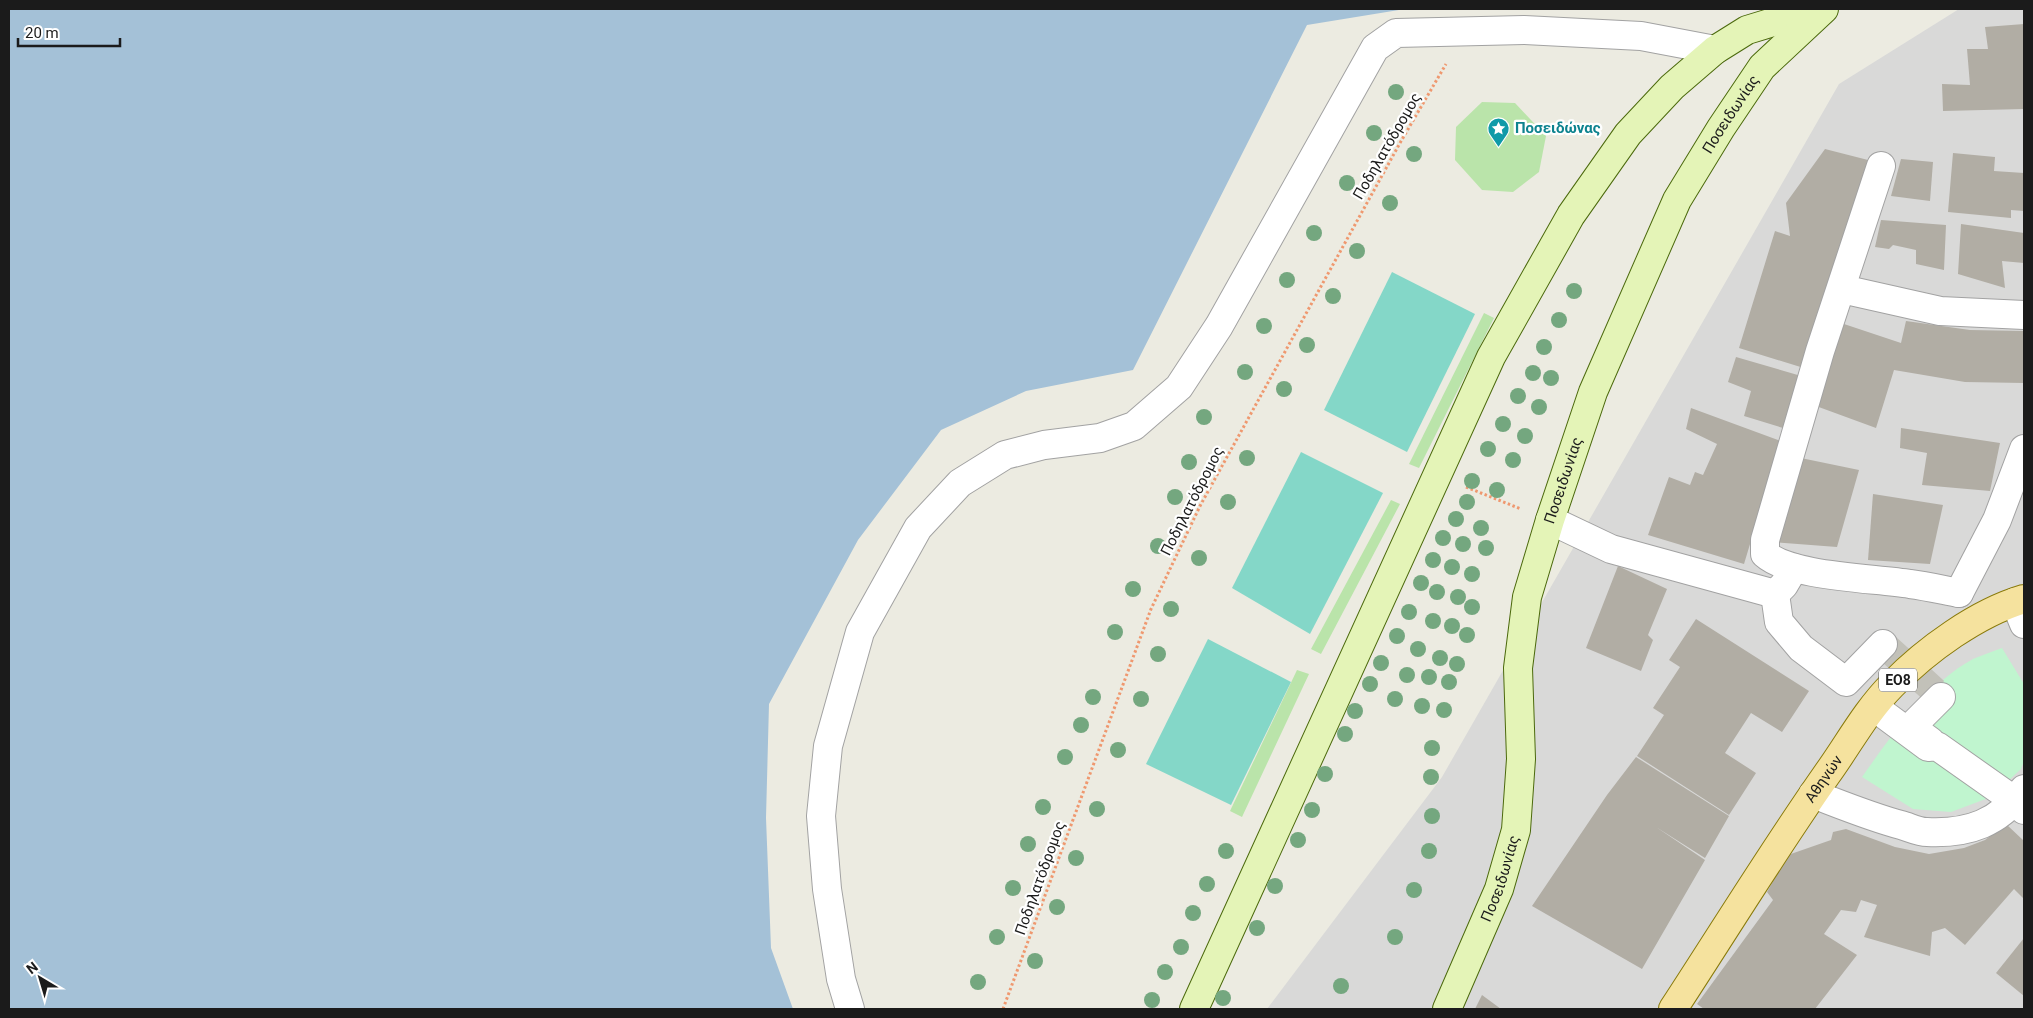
<svg xmlns="http://www.w3.org/2000/svg" width="2033" height="1018" viewBox="0 0 2033 1018" font-family="Roboto,sans-serif">
<rect width="100%" height="100%" fill="#ecebe1"/>
<path fill="#d9d9d8" d="M 1959,9 L 2024,9 L 2024,1009 L 1267,1009 L 1442,777 L 1839,84 Z"/>
<g fill="#bae4aa">
<path d="M 1482,102 L 1515,103 L 1546,136 L 1539,172 L 1513,192 L 1482,190 L 1455,160 L 1456,127 Z"/>
<path d="M 1484,313 L 1494,318 L 1419,468 L 1409,464 Z"/>
<path d="M 1391,500 L 1400,504 L 1321,654 L 1311,649 Z"/>
<path d="M 1297,670 L 1309,674 L 1242,817 L 1230,811 Z"/>
</g>
<path fill="#c0f5cf" d="M 2002,648 L 2024,684 L 2024,761 L 2021,769 L 1991,797 L 1951,812 L 1913,809 L 1862,777 C 1891,736 1927,684 1973,659 C 1982,655 1992,652 2002,648 Z"/>
<g fill="#84d7c8">
<path d="M 1392,272 L 1475,314 L 1407,452 L 1324,410 Z"/>
<path d="M 1301,452 L 1383,493 L 1310,634 L 1232,588 Z"/>
<path d="M 1208,639 L 1291,682 L 1231,805 L 1146,764 Z"/>
</g>
<path fill="#a4c1d7" d="M 9,9 L 1405,9 L 1307,25 L 1133,370 L 1026,391 L 941,430 L 858,540 L 769,704 L 766,818 L 771,948 L 793,1009 L 9,1009 Z"/>
<g fill="#b1ada4">
<path d="M 2024,24 L 2024,109 L 1943,111 L 1942,84 L 1970,85 L 1967,49 L 1988,49 L 1985,27 Z"/>
<path d="M 1825,149 L 1868,160 L 1847,252 L 1807,369 L 1739,348 L 1775,231 L 1790,236 L 1786,203 Z"/>
<path d="M 1953,153 L 1995,157 L 1994,171 L 2024,173 L 2024,211 L 2011,210 L 2011,218 L 1948,212 Z"/>
<path d="M 1901,159 L 1933,162 L 1930,201 L 1891,196 Z"/>
<path d="M 1881,220 L 1946,225 L 1944,270 L 1916,264 L 1916,250 L 1893,245 L 1889,249 L 1875,247 Z"/>
<path d="M 1961,224 L 2024,233 L 2024,263 L 2002,261 L 2005,288 L 1958,274 Z"/>
<path d="M 1906,321 L 1970,330 L 2024,331 L 2024,383 L 1965,382 L 1894,370 L 1876,428 L 1816,406 L 1838,322 L 1901,343 Z"/>
<path d="M 1736,357 L 1808,378 L 1793,431 L 1744,416 L 1751,391 L 1728,382 Z"/>
<path d="M 1691,408 L 1781,441 L 1744,564 L 1648,535 L 1669,477 L 1690,485 L 1695,472 L 1703,475 L 1717,444 L 1686,429 Z"/>
<path d="M 1901,428 L 2000,443 L 1990,491 L 1922,485 L 1927,453 L 1900,448 Z"/>
<path d="M 1796,457 L 1859,470 L 1837,547 L 1770,542 Z"/>
<path d="M 1873,494 L 1943,505 L 1930,564 L 1868,560 Z"/>
<path d="M 1618,566 L 1667,589 L 1648,635 L 1653,640 L 1641,671 L 1586,648 Z"/>
<path d="M 1696,619 L 1809,691 L 1782,732 L 1751,713 L 1725,753 L 1756,773 L 1729,815 L 1637,756 L 1664,715 L 1653,708 L 1680,667 L 1669,660 Z"/>
<path d="M 1636,757 L 1729,816 L 1705,858 L 1656,827 L 1705,860 L 1642,969 L 1532,906 L 1607,795 Z"/>
<path d="M 2006,824 L 2024,841 L 2024,899 L 2014,889 L 1965,945 L 1945,928 L 1932,932 L 1930,956 L 1864,937 L 1877,905 L 1861,900 L 1856,912 L 1841,910 L 1824,934 L 1857,955 L 1815,1009 L 1704,1009 L 1697,1004 L 1773,900 L 1767,892 L 1788,855 L 1831,840 L 1833,832 L 1846,829 L 1895,847 L 1929,854 L 1964,848 L 1985,840 Z"/>
<path d="M 2024,938 L 2024,996 L 1996,973 Z"/>
<path d="M 1482,995 L 1501,1009 L 1475,1009 Z"/>
</g>
<g fill="none" stroke-linecap="round" stroke-linejoin="round">
<path stroke="#c2c1b9" stroke-width="28" stroke-dasharray="28 14" stroke-linecap="butt" d="M 1883,644 L 1941,697"/>
<defs>
<g id="street">
<path d="M 1881,166 L 1820,351 L 1765,540 L 1765,554 C 1791,577 1874,578 1910,584 C 1926,586 1943,590 1959,593"/>
<path d="M 1842,289 L 1940,311 L 2024,315"/>
<path d="M 1550,520 L 1611,549 L 1775,594 L 1784,585 L 1794,568"/>
<path d="M 1959,593 L 1997,520 L 2024,449"/>
<path d="M 1775,594 L 1779,622 L 1801,648 L 1846,682 L 1883,644"/>
<path d="M 2015,602 L 2024,624"/>
<path d="M 1874,707 L 1928,747 L 1937,746 L 2015,801 L 2024,810"/>
<path d="M 1930,741 L 1911,727 L 1941,697"/>
<path d="M 1813,794 C 1842,805 1871,817 1901,825 C 1909,827 1918,832 1927,832 C 1969,834 1999,823 2024,789"/>
<path d="M 850,1009 L 841,979 L 827,889 L 821,816 L 828,746 L 860,632 L 918,528 L 960,483 L 1005,455 L 1044,445 L 1100,438 L 1134,426 L 1179,387 L 1219,326 L 1375,48 L 1396,33 L 1524,30 L 1641,36 L 1715,50"/>
</g>
<g id="secondary">
<path d="M 1194,1009 L 1491,357 L 1571,215 L 1628,134 L 1672,87 L 1715,50 L 1747,30 L 1816,9"/>
<path id="s1" d="M 1447,1009 L 1499,889 L 1516,830 L 1521,759 L 1518,668 L 1527,597 L 1550,520 L 1593,392 L 1677,200 L 1721,128 L 1762,67 L 1824,9"/>
</g>
<g id="primary">
<path id="s2" d="M 1673,1009 C 1724,931 1773,851 1827,774 C 1848,745 1866,711 1892,685 C 1926,650 1977,613 2024,599"/>
</g>
</defs>
<use href="#street" stroke="#a2a2a2" stroke-width="30"/>
<use href="#secondary" stroke="#4b690c" stroke-width="30"/>
<use href="#primary" stroke="#897a0a" stroke-width="30"/>
<g stroke="#ef986f" stroke-width="3" stroke-dasharray="2.5 2.5" stroke-linecap="butt">
<path d="M 1466,487 L 1521,509"/>
<path d="M 1003,1009 L 1151,609 L 1200,506 L 1400,143 L 1446,64"/>
</g>
<use href="#street" stroke="#fff" stroke-width="28"/>
<use href="#secondary" stroke="#e4f4b7" stroke-width="28"/>
<use href="#primary" stroke="#f5e29e" stroke-width="28"/>
</g>
<g fill="#74a77f">
<circle cx="1396" cy="92" r="8"/>
<circle cx="1374" cy="133" r="8"/>
<circle cx="1414" cy="154" r="8"/>
<circle cx="1347" cy="183" r="8"/>
<circle cx="1390" cy="203" r="8"/>
<circle cx="1314" cy="233" r="8"/>
<circle cx="1357" cy="251" r="8"/>
<circle cx="1287" cy="280" r="8"/>
<circle cx="1574" cy="291" r="8"/>
<circle cx="1333" cy="296" r="8"/>
<circle cx="1559" cy="320" r="8"/>
<circle cx="1264" cy="326" r="8"/>
<circle cx="1307" cy="345" r="8"/>
<circle cx="1544" cy="347" r="8"/>
<circle cx="1245" cy="372" r="8"/>
<circle cx="1533" cy="373" r="8"/>
<circle cx="1551" cy="378" r="8"/>
<circle cx="1284" cy="389" r="8"/>
<circle cx="1518" cy="396" r="8"/>
<circle cx="1539" cy="407" r="8"/>
<circle cx="1204" cy="417" r="8"/>
<circle cx="1503" cy="424" r="8"/>
<circle cx="1525" cy="436" r="8"/>
<circle cx="1488" cy="449" r="8"/>
<circle cx="1247" cy="458" r="8"/>
<circle cx="1513" cy="460" r="8"/>
<circle cx="1189" cy="462" r="8"/>
<circle cx="1472" cy="481" r="8"/>
<circle cx="1497" cy="490" r="8"/>
<circle cx="1175" cy="497" r="8"/>
<circle cx="1228" cy="502" r="8"/>
<circle cx="1467" cy="502" r="8"/>
<circle cx="1456" cy="519" r="8"/>
<circle cx="1481" cy="528" r="8"/>
<circle cx="1443" cy="538" r="8"/>
<circle cx="1463" cy="544" r="8"/>
<circle cx="1158" cy="546" r="8"/>
<circle cx="1486" cy="548" r="8"/>
<circle cx="1199" cy="558" r="8"/>
<circle cx="1433" cy="560" r="8"/>
<circle cx="1452" cy="567" r="8"/>
<circle cx="1472" cy="574" r="8"/>
<circle cx="1421" cy="583" r="8"/>
<circle cx="1133" cy="589" r="8"/>
<circle cx="1437" cy="592" r="8"/>
<circle cx="1458" cy="597" r="8"/>
<circle cx="1472" cy="607" r="8"/>
<circle cx="1171" cy="609" r="8"/>
<circle cx="1409" cy="612" r="8"/>
<circle cx="1433" cy="621" r="8"/>
<circle cx="1452" cy="626" r="8"/>
<circle cx="1115" cy="632" r="8"/>
<circle cx="1467" cy="635" r="8"/>
<circle cx="1397" cy="636" r="8"/>
<circle cx="1418" cy="649" r="8"/>
<circle cx="1158" cy="654" r="8"/>
<circle cx="1440" cy="658" r="8"/>
<circle cx="1381" cy="663" r="8"/>
<circle cx="1457" cy="664" r="8"/>
<circle cx="1407" cy="675" r="8"/>
<circle cx="1429" cy="677" r="8"/>
<circle cx="1449" cy="682" r="8"/>
<circle cx="1370" cy="684" r="8"/>
<circle cx="1093" cy="697" r="8"/>
<circle cx="1141" cy="699" r="8"/>
<circle cx="1395" cy="699" r="8"/>
<circle cx="1422" cy="706" r="8"/>
<circle cx="1444" cy="710" r="8"/>
<circle cx="1355" cy="711" r="8"/>
<circle cx="1081" cy="725" r="8"/>
<circle cx="1345" cy="734" r="8"/>
<circle cx="1432" cy="748" r="8"/>
<circle cx="1118" cy="750" r="8"/>
<circle cx="1065" cy="757" r="8"/>
<circle cx="1325" cy="774" r="8"/>
<circle cx="1431" cy="777" r="8"/>
<circle cx="1043" cy="807" r="8"/>
<circle cx="1097" cy="809" r="8"/>
<circle cx="1312" cy="810" r="8"/>
<circle cx="1432" cy="816" r="8"/>
<circle cx="1298" cy="840" r="8"/>
<circle cx="1028" cy="844" r="8"/>
<circle cx="1226" cy="851" r="8"/>
<circle cx="1429" cy="851" r="8"/>
<circle cx="1076" cy="858" r="8"/>
<circle cx="1207" cy="884" r="8"/>
<circle cx="1275" cy="886" r="8"/>
<circle cx="1013" cy="888" r="8"/>
<circle cx="1414" cy="890" r="8"/>
<circle cx="1057" cy="907" r="8"/>
<circle cx="1193" cy="913" r="8"/>
<circle cx="1257" cy="928" r="8"/>
<circle cx="997" cy="937" r="8"/>
<circle cx="1395" cy="937" r="8"/>
<circle cx="1181" cy="947" r="8"/>
<circle cx="1035" cy="961" r="8"/>
<circle cx="1165" cy="972" r="8"/>
<circle cx="978" cy="982" r="8"/>
<circle cx="1341" cy="986" r="8"/>
<circle cx="1223" cy="998" r="8"/>
<circle cx="1152" cy="1000" r="8"/>
</g>
<defs>
<symbol id="sight-pin" viewBox="-11 -11 22 30"><path d="M0 17L-7.5 6A9.5 9.5 0 1 1 7.5 6Z" fill="#0f9aa8" stroke="#fff"/><path d="M0-6L1.8-2.2L6-1.7L2.9 1.2L3.7 5.4L0 3.3L-3.7 5.4L-2.9 1.2L-6-1.7L-1.8-2.2Z" fill="#fff"/></symbol>
</defs>
<g fill-rule="evenodd">
<use href="#sight-pin" x="1486" y="116" width="25" height="34"/>
</g>
<g text-anchor="middle" dominant-baseline="central" stroke-width="4.5" stroke-linejoin="round" paint-order="stroke">
<rect fill="#fff" stroke="#5f5f5f" stroke-width="1" x="1879" y="668.5" width="38" height="23" rx="4"/>
<g font-size="14" font-weight="bold" fill="#1b1b1b">
<text x="1898" y="680">ΕΟ8</text>
</g>
<g font-size="15" fill="#1b1b1b" stroke="#fff">
<text stroke="none"><textPath href="#s1" startOffset="952">Ποσειδωνίας</textPath></text>
<text transform="translate(1387 146) rotate(-60)">Ποδηλατόδρομος</text>
<text stroke="none"><textPath href="#s1" startOffset="548">Ποσειδωνίας</textPath></text>
<text transform="translate(1192 501) rotate(-63)">Ποδηλατόδρομος</text>
<text stroke="none"><textPath href="#s2" startOffset="275">Αθηνών</textPath></text>
<text stroke="none"><textPath href="#s1" startOffset="141">Ποσειδωνίας</textPath></text>
<text transform="translate(1040 878) rotate(-70)">Ποδηλατόδρομος</text>
</g>
<g font-size="15" font-weight="bold" fill="#0d838f" stroke="#fff" text-anchor="start">
<text x="1515" y="128">Ποσειδώνας</text>
</g>
</g>
<rect width="2033" height="1018" fill="none" stroke="#1b1b1b" stroke-width="20"/>
<g transform="translate(40 978) rotate(322)" stroke="#ffffff" stroke-width="4" paint-order="stroke">
<path d="M0-4L9 19L0 12L-9 19Z" fill="#1b1b1b"/>
<text y="-8" font-size="14" font-weight="bold" text-anchor="middle" fill="#1b1b1b">N</text>
</g>
<path d="M18 38v8h102v-8" fill="none" stroke="#1b1b1b" stroke-width="2.5"/>
<text x="25" y="38" font-size="15" fill="#1b1b1b" stroke="#ffffff" stroke-width="4" paint-order="stroke">20 m</text>
</svg>
